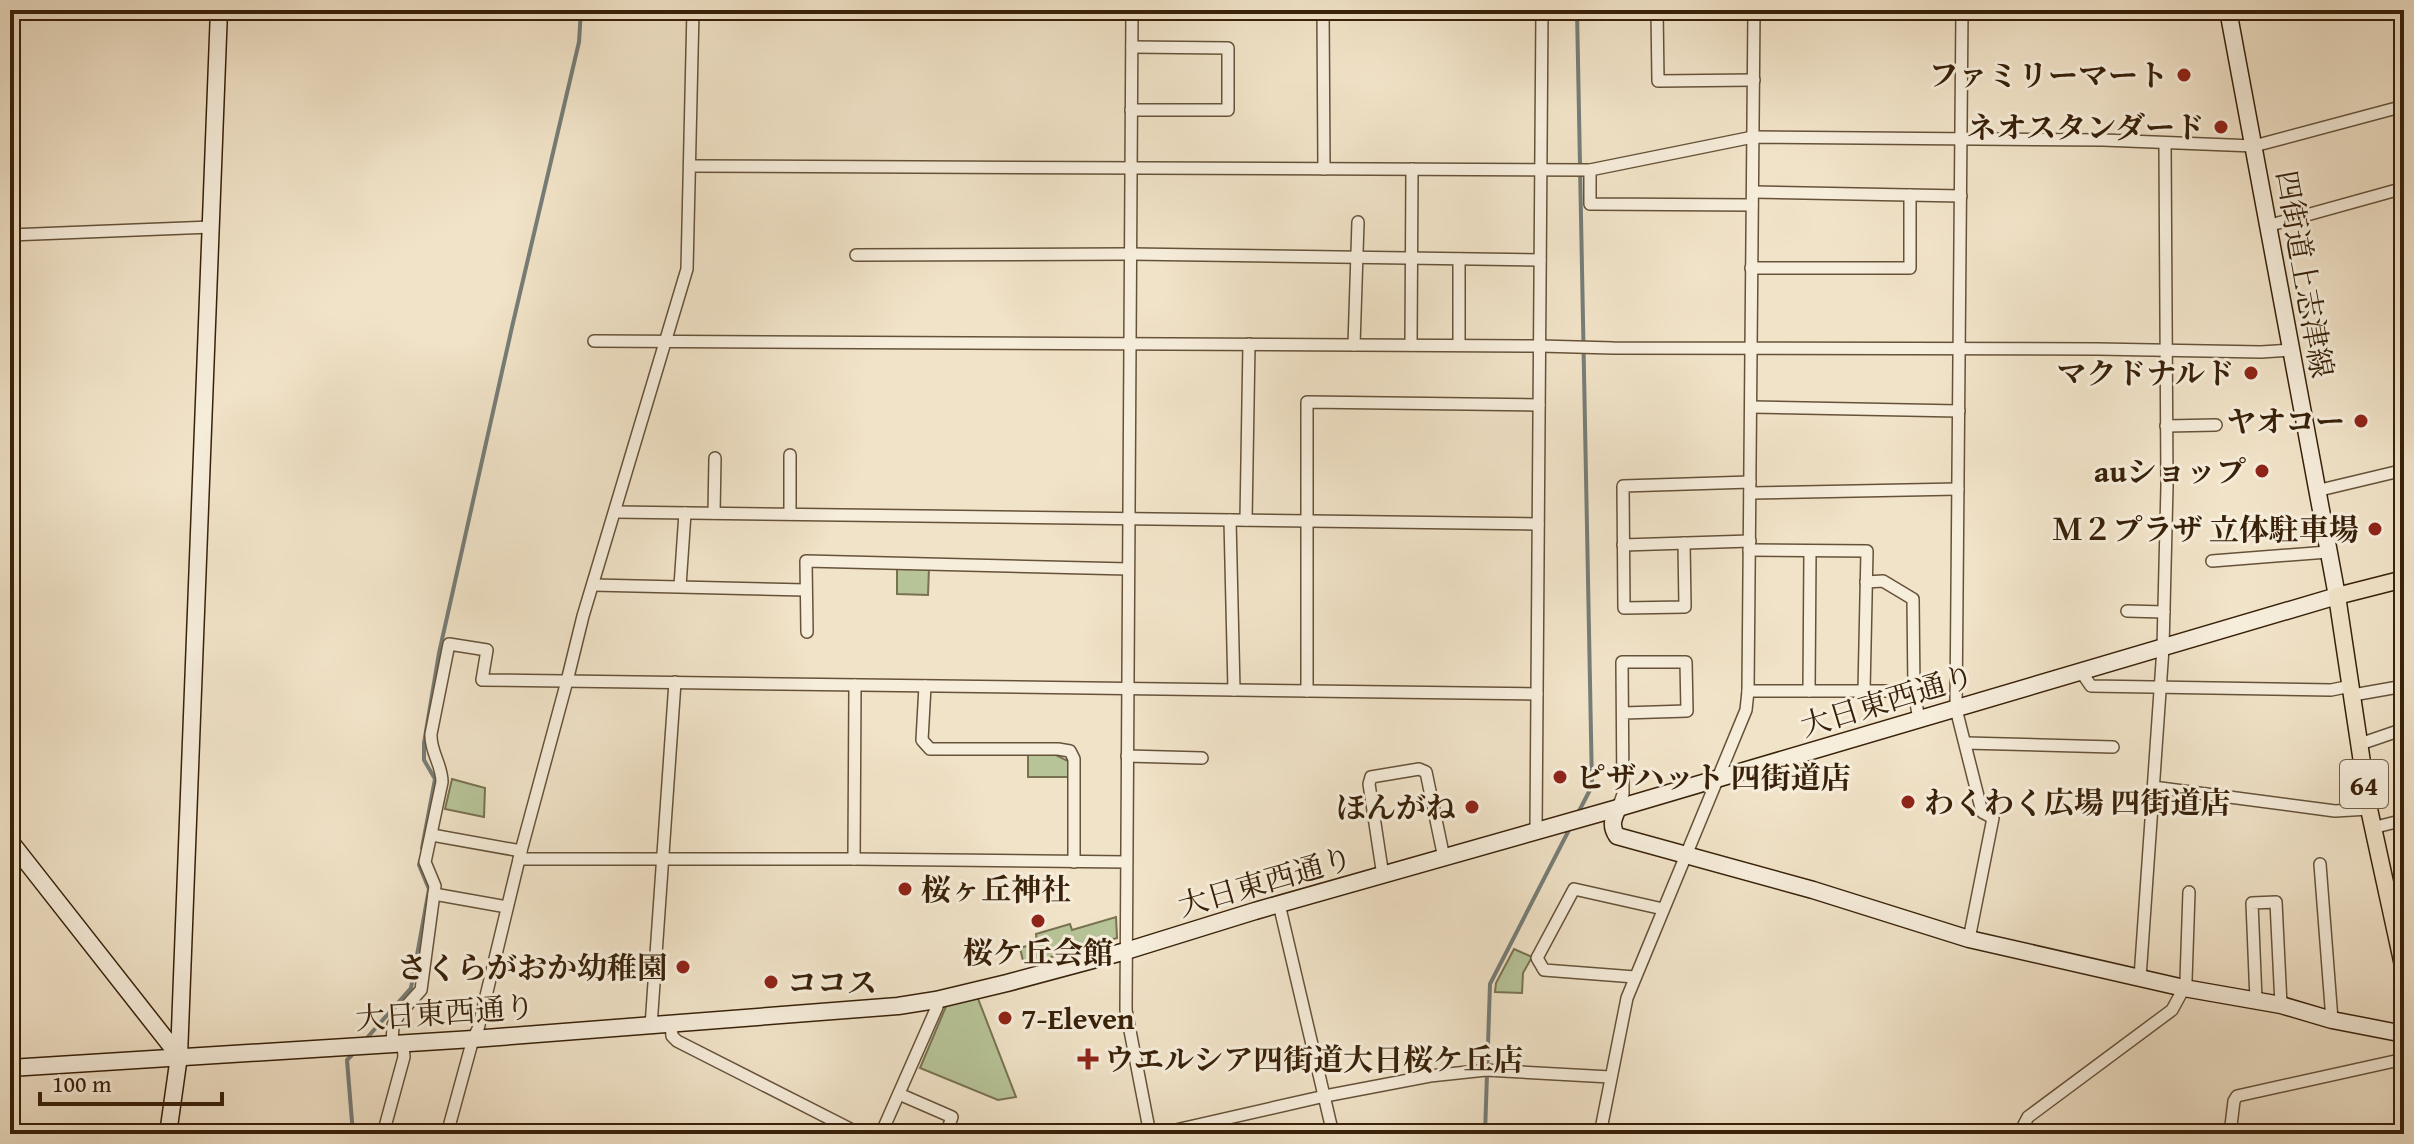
<svg xmlns="http://www.w3.org/2000/svg" width="2414" height="1144" viewBox="0 0 2414 1144" font-family="'Gentium Book Plus','Noto Serif JP',serif">
<rect width="100%" height="100%" fill="#f1e3c8"/>
<filter id="stains"><feTurbulence type="fractalNoise" baseFrequency=".0025" numOctaves="4"/><feColorMatrix values="0 0 0 0 .2 0 0 0 0 .09 0 0 0 0 .02 0 0 0 .5 -.17"/></filter>
<radialGradient id="worn" r=".72"><stop offset=".6" stop-color="#630" stop-opacity="0"/><stop offset="1" stop-color="#630" stop-opacity=".3"/></radialGradient>
<g fill="#b7c498" stroke="#787250" stroke-width="2">
<path d="M 897,567 L 929,568 L 928,595 L 897,594 Z"/>
<path d="M 1028,754 L 1054,754 L 1068,761 L 1068,777 L 1028,777 Z"/>
<path d="M 452,779 L 485,788 L 484,817 L 445,809 Z"/>
<path d="M 1116,917 L 1117,938 L 1024,965 L 1020,948 L 1037,943 L 1036,934 L 1070,924 L 1072,930 Z"/>
<path d="M 1514,949 L 1532,957 L 1523,973 L 1522,993 L 1495,992 L 1496,983 Z"/>
<path d="M 977,996 L 1016,1097 L 998,1100 L 920,1068 L 947,1004 Z"/>
</g>
<g fill="none" stroke-linecap="round" stroke-linejoin="round">
<g stroke="#767d77" stroke-width="4">
<path d="M 1577,10 L 1592,786 L 1578,813"/>
<path d="M 422,848 L 435,779 L 424,760 L 424,743 L 439,653 L 512,327 L 579,42 L 581,10"/>
<path d="M 366,1039 L 411,988 L 429,889 L 419,865 L 420,861"/>
<path d="M 353,1134 L 347,1060 L 355,1052"/>
<path d="M 1485,1134 L 1490,984 L 1570,828"/>
</g>
<defs>
<g id="street">
<path d="M 1132,10 L 1126,1010 L 1150,1134"/>
<path d="M 1323,10 L 1324,169"/>
<path d="M 1657,10 L 1658,81 L 1754,80"/>
<path d="M 1962,10 L 1956,709 L 1982,812 L 1993,818 L 1969,939"/>
<path d="M 1131,110 L 1228,110 L 1228,48 L 1132,47"/>
<path d="M 691,166 L 1590,170 L 1753,137 L 2103,140 L 2254,146 L 2404,106"/>
<path d="M 1590,170 L 1590,204 L 1752,205"/>
<path d="M 1753,192 L 1961,196"/>
<path d="M 2267,226 L 2404,188"/>
<path d="M 10,235 L 211,227"/>
<path d="M 856,255 L 1131,254 L 1540,260"/>
<path d="M 1459,259 L 1459,345"/>
<path d="M 1751,268 L 1910,268 L 1910,195"/>
<path d="M 594,341 L 1540,346 L 1613,348 L 2098,349 L 2261,352 L 2292,350"/>
<path d="M 1354,345 L 1358,222"/>
<path d="M 1411,345 L 1412,169"/>
<path d="M 1751,407 L 1959,411"/>
<path d="M 2166,426 L 2216,425"/>
<path d="M 790,455 L 790,514"/>
<path d="M 2316,491 L 2404,470"/>
<path d="M 1750,493 L 1958,489"/>
<path d="M 615,512 L 1538,524"/>
<path d="M 714,513 L 715,458"/>
<path d="M 1230,520 L 1234,690"/>
<path d="M 1246,520 L 1249,344"/>
<path d="M 1684,543 L 1685,607 L 1624,608 L 1623,486 L 1750,482"/>
<path d="M 1623,545 L 1750,541"/>
<path d="M 1749,550 L 1867,551 L 1864,691"/>
<path d="M 2212,561 L 2328,552"/>
<path d="M 1866,582 L 1883,581 L 1913,599 L 1914,691"/>
<path d="M 593,585 L 806,590"/>
<path d="M 680,586 L 685,513"/>
<path d="M 2127,611 L 2164,612"/>
<path d="M 807,632 L 806,561 L 1128,569"/>
<path d="M 2082,673 L 2091,686 L 2331,690 L 2351,686"/>
<path d="M 925,686 L 922,740 L 930,749 L 1058,749 L 1070,751 L 1074,759 L 1074,862"/>
<path d="M 1307,691 L 1307,402 L 1539,405"/>
<path d="M 1748,691 L 1914,691 L 1919,720"/>
<path d="M 1809,691 L 1810,551"/>
<path d="M 2353,695 L 2404,686"/>
<path d="M 1966,743 L 2113,747"/>
<path d="M 2360,744 L 2404,729"/>
<path d="M 1127,756 L 1202,758"/>
<path d="M 2153,787 L 2335,811 L 2369,809"/>
<path d="M 1618,808 L 1623,794 L 1622,662 L 1686,662 L 1687,711 L 1623,713"/>
<path d="M 2372,828 L 2404,820"/>
<path d="M 1536,831 L 1542,10"/>
<path d="M 432,835 L 521,851"/>
<path d="M 519,859 L 854,859 L 1126,862"/>
<path d="M 854,859 L 855,685"/>
<path d="M 2320,864 L 2332,1020"/>
<path d="M 1383,876 L 1369,784 L 1371,777 L 1419,769 L 1426,772 L 1444,858"/>
<path d="M 434,894 L 507,907"/>
<path d="M 1279,904 L 1333,1134"/>
<path d="M 1635,977 L 1544,970 L 1537,958 L 1574,889 L 1663,909"/>
<path d="M 2140,978 L 2163,648 L 2167,486 L 2165,144"/>
<path d="M 2256,1000 L 2252,903 L 2276,902 L 2281,1005"/>
<path d="M 671,1024 L 672,1036 L 677,1041 L 860,1134"/>
<path d="M 651,1026 L 675,682"/>
<path d="M 392,1044 L 393,1025 L 400,1013 L 421,990 L 435,886 L 425,862 L 442,782 C 442,764 430,752 431,734 L 449,644 L 487,650 L 482,680 L 1537,694"/>
<path d="M 899,1094 L 952,1117 L 946,1134"/>
<path d="M 448,1128 L 463,1134"/>
<path d="M 383,1134 L 404,1057 L 403,1043"/>
<path d="M 447,1134 L 473,1039 L 478,1029 L 521,851 L 567,681 L 583,616 L 687,269 L 693,10"/>
<path d="M 881,1134 L 937,1007 L 936,1000"/>
<path d="M 1112,1134 L 1113,1134"/>
<path d="M 1158,1134 L 1325,1096 L 1430,1076 L 1486,1070 L 1610,1077"/>
<path d="M 1600,1134 L 1627,998 L 1746,710 L 1748,691 L 1754,10"/>
<path d="M 2019,1134 L 2028,1117 L 2172,1010 L 2184,988 L 2186,980 L 2189,892"/>
<path d="M 2230,1134 L 2234,1101 L 2237,1096 L 2404,1059"/>
</g>
<g id="secondary">
<path d="M 1618,808 C 1613,819 1610,826 1617,836 L 1813,890 L 1969,939 L 2184,988 L 2281,1005 L 2332,1020 L 2404,1034"/>
<path d="M 10,841 L 179,1056"/>
<path d="M 10,1068 L 473,1039 L 898,1006 L 936,1000 L 1007,983 L 1126,951 L 1255,911 L 1618,808 L 2337,596 L 2228,10"/>
<path d="M 168,1134 L 179,1056 L 219,10"/>
</g>
<path id="primary" d="M 2404,579 L 2337,596 L 2369,809 L 2404,970"/>
</defs>
<use href="#street" stroke="#665239" stroke-width="14"/>
<use href="#secondary" stroke="#382109" stroke-width="19"/>
<use href="#primary" stroke="#382109" stroke-width="19"/>
<use href="#street" stroke="#f6eddb" stroke-width="11"/>
<use href="#secondary" stroke="#f6eddb" stroke-width="16"/>
<use href="#primary" stroke="#f1e3c8" stroke-width="16"/>
</g>
<g fill="#8f2418" stroke="#f6eddb" stroke-width="3">
<circle cx="2184" cy="75" r="8"/>
<circle cx="2221" cy="127" r="8"/>
<circle cx="2251" cy="373" r="8"/>
<circle cx="2361" cy="421" r="8"/>
<circle cx="2262" cy="471" r="8"/>
<circle cx="2375" cy="529" r="8"/>
<circle cx="1560" cy="777" r="8"/>
<circle cx="1908" cy="802" r="8"/>
<circle cx="1472" cy="807" r="8"/>
<circle cx="905" cy="889" r="8"/>
<circle cx="1038" cy="921" r="8"/>
<circle cx="683" cy="967" r="8"/>
<circle cx="771" cy="982" r="8"/>
<circle cx="1005" cy="1018" r="8"/>
<path d="M1084 1047h8v8h8v8h-8v8h-8v-8h-8v-8h8z"/>
</g>
<g text-anchor="middle" dominant-baseline="central" stroke-width="6" stroke-linejoin="round" paint-order="stroke">
<rect fill="#f6eddb" stroke="#715e48" stroke-width="2" x="2340" y="760" width="48" height="48" rx="6"/>
<g font-size="28" font-weight="bold" fill="#382109">
<text x="2364" y="784">64</text>
</g>
<g font-size="30" font-weight="bold" fill="#382109" stroke="#f6eddb" text-anchor="end">
<text x="2168" y="75">ファミリーマート</text>
<text x="2205" y="127">ネオスタンダード</text>
<text x="2235" y="373">マクドナルド</text>
<text x="2345" y="421">ヤオコー</text>
<text x="2246" y="471">auショップ</text>
<text x="2359" y="529">Ｍ２プラザ 立体駐車場</text>
<text x="1576" y="777" text-anchor="start">ピザハット 四街道店</text>
<text x="1924" y="802" text-anchor="start">わくわく広場 四街道店</text>
<text x="1456" y="807">ほんがね</text>
<text x="921" y="889" text-anchor="start">桜ヶ丘神社</text>
<text x="1038" y="952" text-anchor="middle">桜ケ丘会館</text>
<text x="667" y="967">さくらがおか幼稚園</text>
<text x="787" y="982" text-anchor="start">ココス</text>
<text x="1021" y="1018" text-anchor="start">7-Eleven</text>
<text x="1104" y="1059" text-anchor="start">ウエルシア四街道大日桜ケ丘店</text>
</g>
<g font-size="30" fill="#382109" stroke="#f6eddb">
<text transform="translate(2305 274) rotate(80)">四街道上志津線</text>
<text transform="translate(1887 700) rotate(-17)">大日東西通り</text>
<text transform="translate(1265 881) rotate(-16)">大日東西通り</text>
<text transform="translate(445 1012) rotate(-4)">大日東西通り</text>
</g>
</g>
<rect width="2414" height="1144" fill="none" stroke="#f1e3c8" stroke-width="40"/>
<rect x="12" y="12" width="2390" height="1120" fill="none" stroke="#382109" stroke-width="4"/>
<rect x="20" y="20" width="2374" height="1104" fill="none" stroke="#382109" stroke-width="2"/>
<path d="M40 1092v12h182v-12" fill="none" stroke="#382109" stroke-width="4"/>
<text x="52" y="1092" font-size="24" fill="#382109" stroke="#f6eddb" stroke-width="6" paint-order="stroke">100 m</text>
<rect width="100%" height="100%" filter="url(#stains)"/>
<rect width="100%" height="100%" fill="url(#worn)"/>
</svg>
